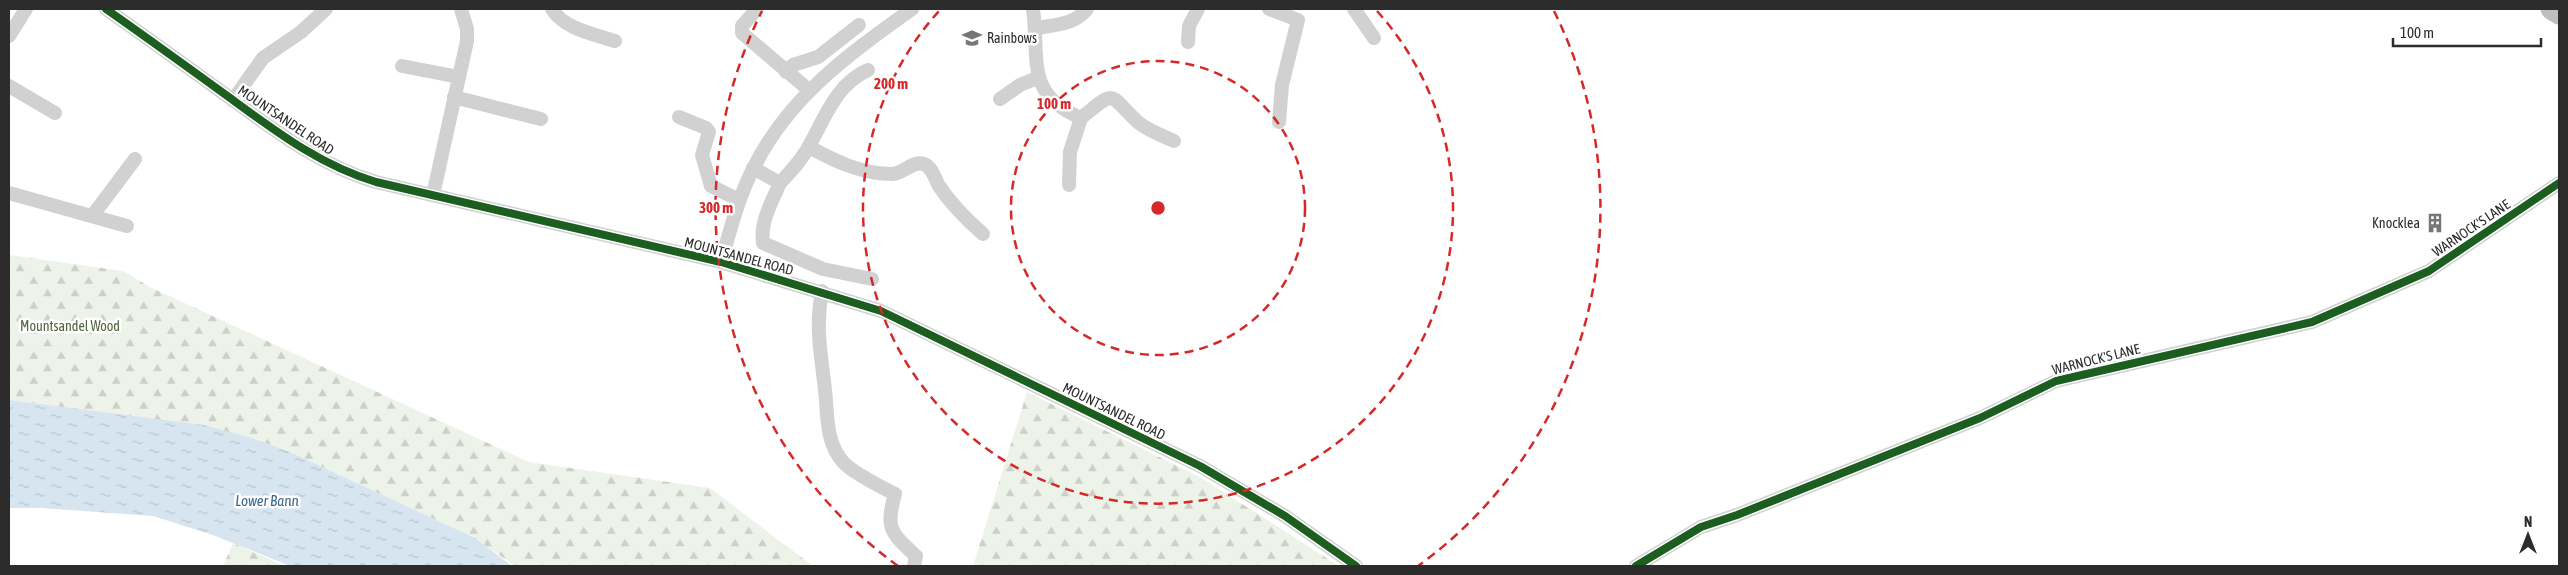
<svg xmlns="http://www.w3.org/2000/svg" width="2568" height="575" viewBox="0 0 2568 575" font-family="'Asap Condensed',sans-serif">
<defs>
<pattern id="forest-firs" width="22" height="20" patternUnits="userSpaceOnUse" patternTransform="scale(1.25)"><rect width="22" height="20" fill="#eef3ea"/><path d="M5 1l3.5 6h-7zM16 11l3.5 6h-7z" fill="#ccd0c9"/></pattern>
<pattern id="water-ripples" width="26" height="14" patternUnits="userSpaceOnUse" patternTransform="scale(1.25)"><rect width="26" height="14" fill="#d6e5f0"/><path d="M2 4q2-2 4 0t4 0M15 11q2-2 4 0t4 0" fill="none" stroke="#b8c5ce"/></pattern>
</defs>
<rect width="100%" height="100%" fill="#fff"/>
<g fill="url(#forest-firs)">
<path d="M 9,255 L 123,271 L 150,287 L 529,462 L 710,488 L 813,566 L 515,566 L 474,538 L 288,451 L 249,437 L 106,413 L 9,400 Z"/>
<path d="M 1027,392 L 1200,477 L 1339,566 L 973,566 Z"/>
<path d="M 233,543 L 285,566 L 287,566 L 223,566 Z"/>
</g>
<path fill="url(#water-ripples)" d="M 9,400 L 204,425 L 249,437 L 288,451 L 475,538 L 512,566 L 290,566 L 213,535 L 153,516 L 42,508 L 9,508 Z"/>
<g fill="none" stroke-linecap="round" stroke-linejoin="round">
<g stroke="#d1d1d1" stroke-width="14">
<path d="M 106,9 C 146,37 186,66 226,95 C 274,130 319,165 376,182 L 721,262 L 881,311 L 1200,466 L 1285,516 L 1356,566"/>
<path d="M 552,9 C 564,29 594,34 615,41"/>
<path d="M 757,9 L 742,26 L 742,33 L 809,90"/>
<path d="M 1033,9 C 1040,59 1024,94 1081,118 L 1070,152 L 1069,185"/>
<path d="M 1269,9 L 1298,20 L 1282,85 L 1279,122"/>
<path d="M 1354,9 L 1374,38"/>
<path d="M 1036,28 C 1055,25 1074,25 1087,9"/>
<path d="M 9,36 L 26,9"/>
<path d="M 1188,42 L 1189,26 L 1198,9"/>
<path d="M 402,66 L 459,77"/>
<path d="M 786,72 L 793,65 L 818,57 L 859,25"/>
<path d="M 9,86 L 55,113"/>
<path d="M 454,97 L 541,119"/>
<path d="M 1000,99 L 1020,85 L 1037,78"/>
<path d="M 233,100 L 263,58 L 301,32 L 326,9"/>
<path d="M 679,117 L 706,128 L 709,132 L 702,155 L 711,186 L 739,200"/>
<path d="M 1081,118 C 1118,87 1108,95 1139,123 C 1149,131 1163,136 1174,141"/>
<path d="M 809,147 C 835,161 861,174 892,174 C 903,174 913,160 924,164 C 933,168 935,179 939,186 C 951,204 967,220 983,234"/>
<path d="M 753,168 L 780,183 C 772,201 760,222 763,243 L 823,269 L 872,279"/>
<path d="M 780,183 C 791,171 802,160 809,146 C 825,118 836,84 868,70"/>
<path d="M 9,193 L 127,226"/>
<path d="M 433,195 L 467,41 L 467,29 L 461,9"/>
<path d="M 93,215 L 135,159"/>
<path d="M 721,262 C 730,231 738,198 753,169 C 788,97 849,54 912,9"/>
<path d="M 822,291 C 815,327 821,354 825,390 C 828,415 825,441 843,462 C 853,473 881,487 895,494 C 885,529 891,533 916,556 L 914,566"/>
<path d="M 1636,566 L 1701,527 L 1737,515 L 1980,418 L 2056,381 L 2312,322 L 2429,271 L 2559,183"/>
</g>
<path stroke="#bebebe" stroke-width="21" d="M 2551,9 L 2559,14"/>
<defs>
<g id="cycleway">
<path d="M 106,9 C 146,37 186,66 226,95 C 274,130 319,165 376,182 L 721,262 L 881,311 L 1200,466 L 1285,516 L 1356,566"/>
<path d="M 1636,566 L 1701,527 L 1737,515 L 1980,418 L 2056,381 L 2312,322 L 2429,271 L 2559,183"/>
</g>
</defs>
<use href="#cycleway" stroke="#fff" stroke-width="11"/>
<use href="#cycleway" stroke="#1b5e20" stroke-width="8"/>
</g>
<g fill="none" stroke="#d62828" stroke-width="2.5" stroke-dasharray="9 6">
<circle cx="1158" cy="208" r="147"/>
<path d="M1377 11A295 295 0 1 1 939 11"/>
<path d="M898 566A442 442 0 0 1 762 11M1554 11A442 442 0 0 1 1418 566"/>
</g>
<defs>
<symbol id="school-bare" viewBox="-9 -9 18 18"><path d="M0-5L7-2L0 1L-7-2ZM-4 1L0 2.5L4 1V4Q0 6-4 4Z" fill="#767676" stroke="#fff" stroke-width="2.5" paint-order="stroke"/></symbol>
<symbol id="building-bare" viewBox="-9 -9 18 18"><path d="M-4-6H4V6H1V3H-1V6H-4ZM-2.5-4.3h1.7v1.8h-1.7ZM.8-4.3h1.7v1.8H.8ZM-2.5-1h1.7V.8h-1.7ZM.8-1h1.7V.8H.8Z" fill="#767676" stroke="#fff" stroke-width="2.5" paint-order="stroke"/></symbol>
</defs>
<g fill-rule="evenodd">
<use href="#school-bare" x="958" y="24" width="28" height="28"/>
<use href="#building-bare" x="2421" y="209" width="28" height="28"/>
</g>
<g text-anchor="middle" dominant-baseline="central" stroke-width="5" stroke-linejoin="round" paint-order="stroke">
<g font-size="14" fill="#2c2c2c" stroke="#fff" text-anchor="start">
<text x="987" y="38">Rainbows</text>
<text x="2420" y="223" text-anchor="end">Knocklea</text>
</g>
<g font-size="14" fill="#2c2c2c" stroke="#fff">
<text transform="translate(286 120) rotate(34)">MOUNTSANDEL ROAD</text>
<text transform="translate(2471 228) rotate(-34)">WARNOCK'S LANE</text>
<text transform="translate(739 256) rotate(15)">MOUNTSANDEL ROAD</text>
<text transform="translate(2096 359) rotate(-14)">WARNOCK'S LANE</text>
<text transform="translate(1114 411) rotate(26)">MOUNTSANDEL ROAD</text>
</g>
<g font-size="14" fill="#4d663b" stroke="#fff">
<text x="70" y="326">Mountsandel Wood</text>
</g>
<g font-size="15" font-style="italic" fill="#3c688c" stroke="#fff">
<text x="267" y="500">Lower Bann</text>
</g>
</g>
<circle cx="1158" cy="208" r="8" fill="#d62828" stroke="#fff" stroke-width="2.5"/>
<g font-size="15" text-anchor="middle" font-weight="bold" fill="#d62828" stroke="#fff" stroke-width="5" stroke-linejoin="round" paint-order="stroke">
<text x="891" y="89">200 m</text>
<text x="1054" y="109">100 m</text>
<text x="716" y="213">300 m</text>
</g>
<rect width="2568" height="575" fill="none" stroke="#2c2c2c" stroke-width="20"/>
<g transform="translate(2528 535)" stroke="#ffffff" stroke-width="4" paint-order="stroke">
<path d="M0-4L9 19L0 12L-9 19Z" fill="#2c2c2c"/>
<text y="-8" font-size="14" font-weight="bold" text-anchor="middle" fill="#2c2c2c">N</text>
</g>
<path d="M2393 38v8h148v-8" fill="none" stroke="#2c2c2c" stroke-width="2.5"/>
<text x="2400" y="38" font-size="15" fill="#2c2c2c" stroke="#ffffff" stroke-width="4" paint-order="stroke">100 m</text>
</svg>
